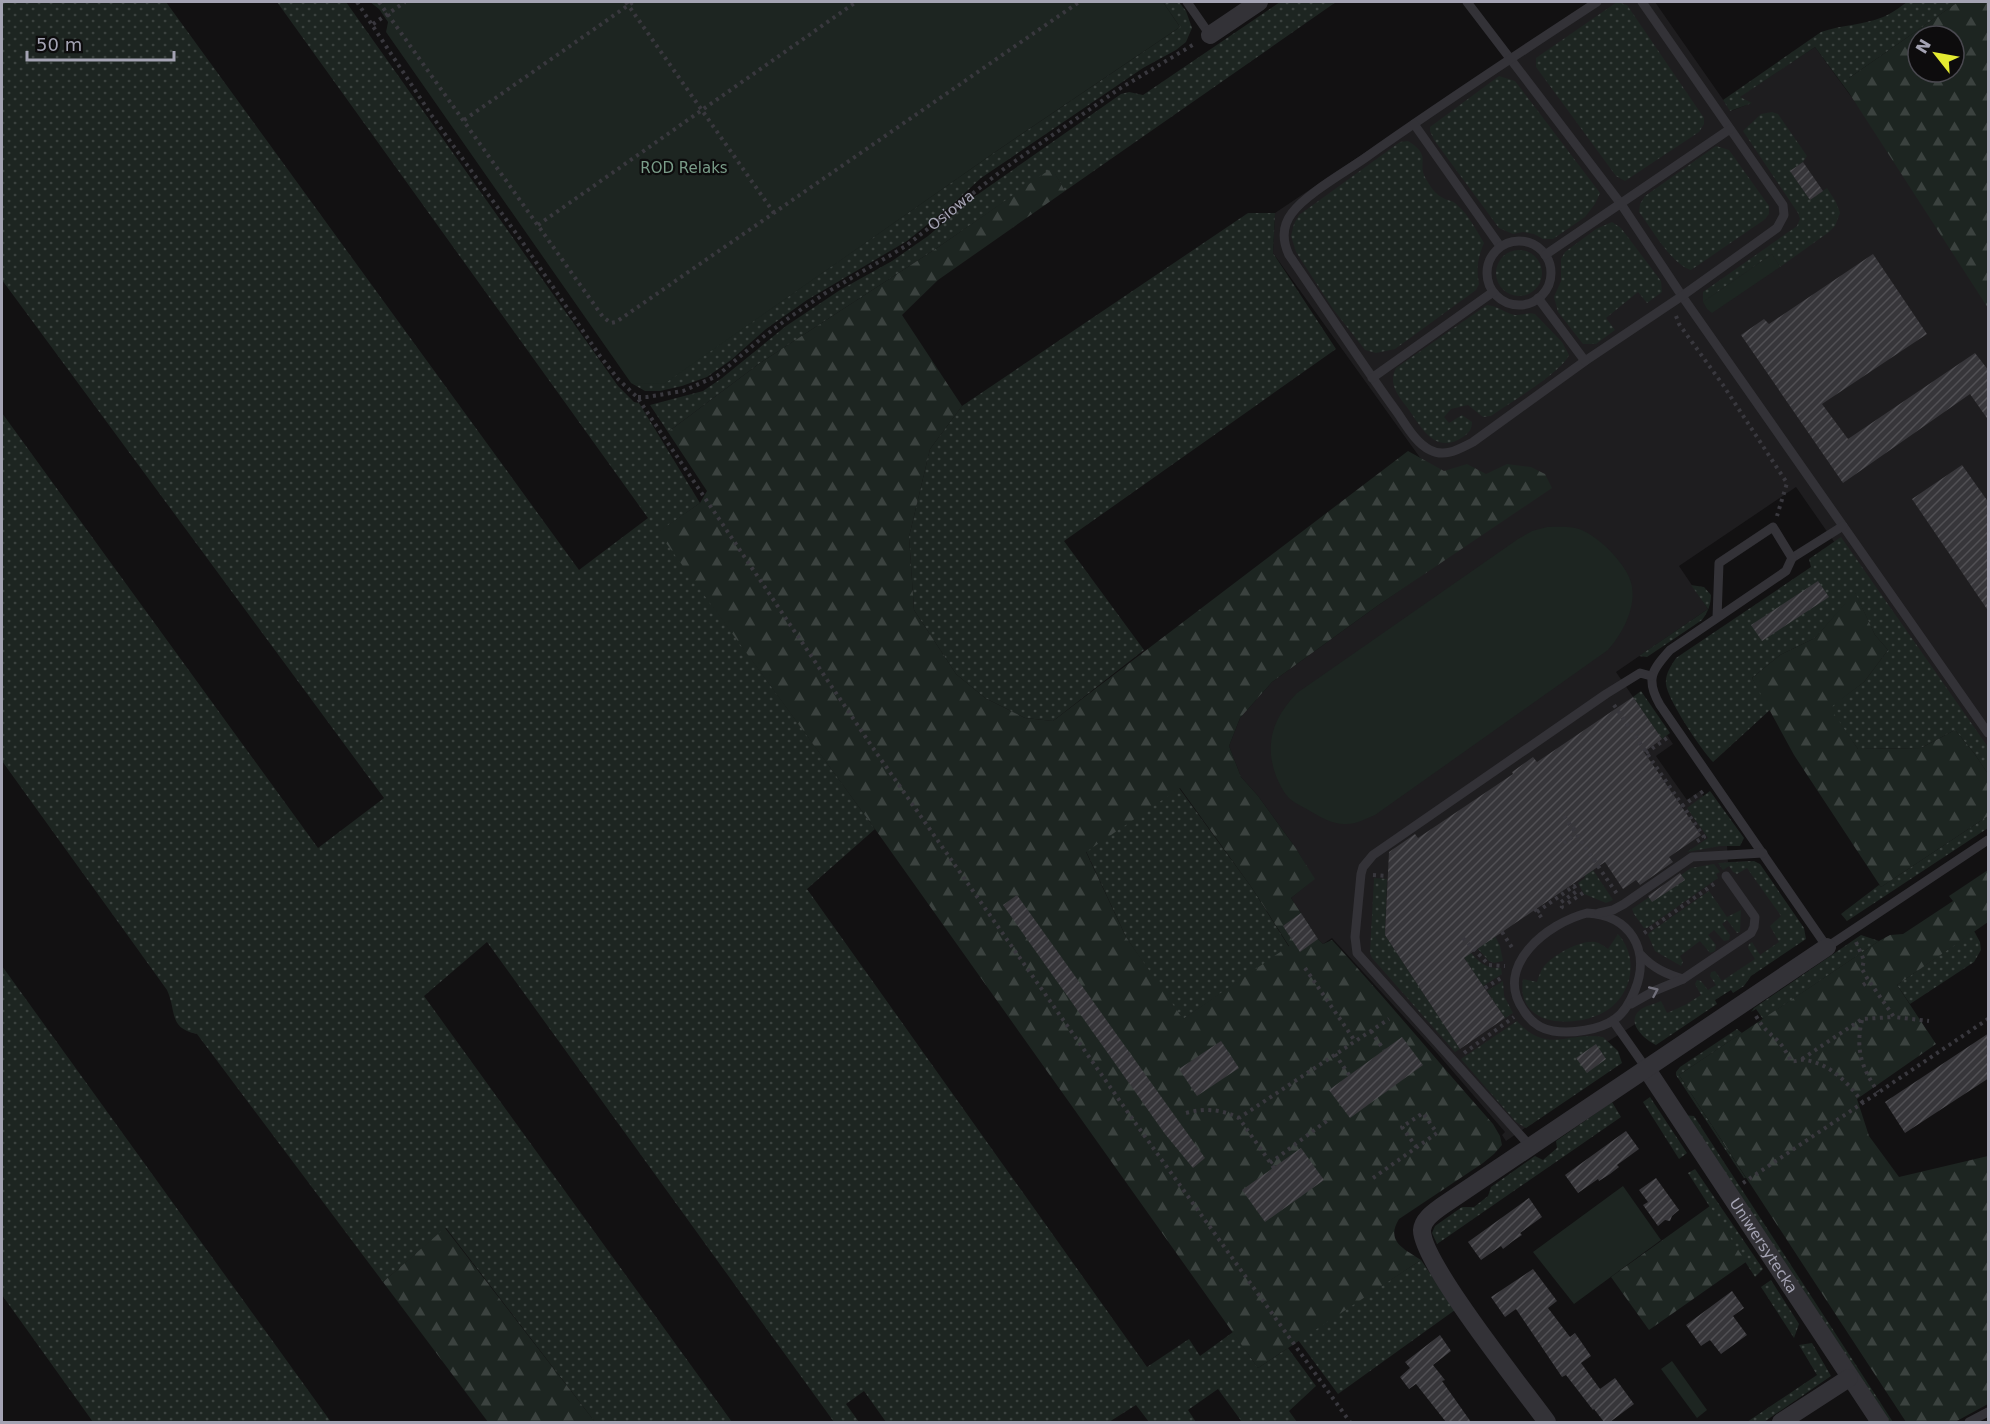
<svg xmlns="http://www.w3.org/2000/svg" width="1990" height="1424" viewBox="0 0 1990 1424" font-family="'DejaVu Sans',sans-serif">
<defs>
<pattern id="grass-dots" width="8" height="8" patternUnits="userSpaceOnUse" patternTransform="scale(1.5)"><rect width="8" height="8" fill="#1d2521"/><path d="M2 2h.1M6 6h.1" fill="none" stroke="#3b423f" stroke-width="1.8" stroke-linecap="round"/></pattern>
<pattern id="forest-firs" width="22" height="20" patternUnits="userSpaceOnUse" patternTransform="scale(1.5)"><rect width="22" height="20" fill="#1d2521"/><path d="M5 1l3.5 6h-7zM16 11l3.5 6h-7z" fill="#3b423f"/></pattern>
<pattern id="building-hatch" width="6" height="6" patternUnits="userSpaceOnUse" patternTransform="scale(1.5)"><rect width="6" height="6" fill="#37363a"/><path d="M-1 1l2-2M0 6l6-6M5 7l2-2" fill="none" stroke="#515054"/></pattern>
</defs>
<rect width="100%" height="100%" fill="#121112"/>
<path fill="#1e1d1f" d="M 1589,2 L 1655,2 L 1731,111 L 1751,103 L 1739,97 L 1815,47 L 1988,284 L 1988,763 L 1796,487 L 1679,566 L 1708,609 L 1616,672 L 1662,739 L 1667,735 L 1673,744 L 1656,756 L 1663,766 L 1687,800 L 1700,791 L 1737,844 L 1727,845 L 1728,862 L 1749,861 L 1789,919 L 1784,947 L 1650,1040 L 1637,1023 L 1604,1044 L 1618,1064 L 1506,1141 L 1502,1135 L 1505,1132 L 1437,1053 L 1332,938 L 1323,944 L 1318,939 L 1291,898 L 1314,879 L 1295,847 L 1258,796 L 1241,777 L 1229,746 L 1240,718 L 1272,682 L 1377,606 L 1477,537 L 1273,253 L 1275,213 Z"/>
<g fill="url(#grass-dots)">
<path d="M 2,2 L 166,2 L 579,570 L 648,518 L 277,2 L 346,2 L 618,386 L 634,402 L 639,403 L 700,503 L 659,532 L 875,829 L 807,889 L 1147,1367 L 1189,1339 L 1200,1356 L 1233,1332 L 1258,1368 L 1288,1348 L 1316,1386 L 1289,1411 L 1297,1422 L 1242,1422 L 1218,1389 L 1188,1410 L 1196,1422 L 1149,1422 L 1136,1405 L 1109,1422 L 886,1422 L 864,1391 L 846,1404 L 859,1422 L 834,1422 L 487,942 L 424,996 L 732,1422 L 595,1422 L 446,1228 L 383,1282 L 197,1034 C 168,1028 177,1012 167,990 L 2,761 L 2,413 L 318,848 L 384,798 L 2,280 Z"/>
<path d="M 1163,2 L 1179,2 L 1186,11 L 1192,28 L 1186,42 L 1176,50 L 1143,68 L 981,178 L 954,203 L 907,241 L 807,300 L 766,329 L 731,360 L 707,377 L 682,386 L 660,391 L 645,391 L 631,383 L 664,383 L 1001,148 L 1180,27 Z"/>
<path d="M 1280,2 L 1336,2 L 1065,191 L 1052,169 L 937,248 L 760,363 L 668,432 L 650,405 L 703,391 L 722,378 L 786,326 L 840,290 L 892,261 L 928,236 L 974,197 L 1121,94 L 1129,92 L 1143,95 Z"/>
<path d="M 1617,2 L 1627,5 L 1704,118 L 1704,124 L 1699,132 L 1625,181 L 1616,176 L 1536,67 L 1536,58 Z"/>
<path d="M 1907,2 L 1958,2 L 1849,78 L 1849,93 L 1815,47 L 1740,97 L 1752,103 L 1730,111 L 1723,100 L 1821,32 C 1841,25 1863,25 1883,17 C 1891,14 1900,7 1907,2 Z"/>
<path d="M 1499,76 L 1515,81 L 1600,193 L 1595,204 L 1585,217 L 1553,239 L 1543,239 L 1534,234 L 1523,232 L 1513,234 L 1499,228 L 1434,140 L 1430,131 L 1430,127 Z"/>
<path d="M 1772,112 L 1778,114 L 1807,156 L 1803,162 L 1790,171 L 1810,200 L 1827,188 L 1836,202 L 1840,213 L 1835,226 L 1829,232 L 1780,267 L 1772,254 L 1703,302 L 1703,292 L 1797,226 L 1800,219 L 1798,213 L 1743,131 L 1761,114 Z"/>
<path d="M 1408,141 C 1433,156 1416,163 1426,179 C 1431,188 1436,195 1445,199 C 1450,201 1454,201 1457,205 C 1469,215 1476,230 1484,243 C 1478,257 1476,268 1479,284 L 1476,290 L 1395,349 L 1376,353 L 1365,350 L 1333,309 L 1296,252 L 1291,236 L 1294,224 L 1299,215 L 1400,142 Z"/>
<path d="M 1716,146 L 1729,150 L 1769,206 L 1769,214 L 1764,220 L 1691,270 C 1671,264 1652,229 1639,212 L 1640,204 L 1645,196 Z"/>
<path d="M 1248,213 L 1275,213 L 1273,253 L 1336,349 L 1064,541 L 1144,650 L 1053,721 L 1025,718 L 985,698 L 956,674 L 914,610 L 909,537 L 930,449 L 962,406 Z"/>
<path d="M 1612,222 L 1621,228 L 1661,281 L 1662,292 L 1647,303 L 1638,292 L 1606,318 L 1615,330 L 1596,344 L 1583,344 L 1558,312 L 1554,297 L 1561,281 L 1561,259 L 1565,252 L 1596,229 Z"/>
<circle cx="1519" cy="273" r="23"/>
<path d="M 1487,305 C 1498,306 1507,314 1515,315 C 1523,315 1528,312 1535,314 L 1562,342 L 1569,355 C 1562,372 1508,404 1491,416 L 1483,417 L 1468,405 L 1451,409 L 1444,417 L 1449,423 L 1462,415 L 1472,422 C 1472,429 1469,433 1463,437 C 1436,455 1422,429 1409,410 C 1404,403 1396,394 1394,386 C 1392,379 1393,374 1396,368 Z"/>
<path d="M 1841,537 L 1988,747 L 1988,774 L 1974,753 L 1955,730 L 1921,748 L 1858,749 L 1829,708 L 1864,682 L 1888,650 L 1875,635 L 1855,593 L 1815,638 L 1780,655 L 1752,678 L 1771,709 L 1713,762 C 1702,751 1667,699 1666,684 C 1665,674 1671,666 1676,658 L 1811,567 L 1809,559 Z"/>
<path d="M 1691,585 L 1704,587 L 1711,595 C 1711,604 1708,612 1702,620 L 1647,657 L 1639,656 L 1708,609 Z"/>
<path d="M 1641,691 L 1670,733 L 1662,739 L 1633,697 Z"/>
<path d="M 1179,788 L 1252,888 L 1289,947 L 1182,1020 L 1126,937 L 1086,851 Z"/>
<path d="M 1710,791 L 1744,838 L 1740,846 L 1720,846 L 1687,852 L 1708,838 L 1687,808 Z"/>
<path d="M 1988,816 L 1988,828 L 1847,921 L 1841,914 L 1879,885 L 1881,887 Z"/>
<path d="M 1577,846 L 1613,900 L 1606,903 L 1584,894 L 1578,883 L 1585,878 Z"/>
<path d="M 1754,861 L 1760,864 L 1804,928 L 1806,939 L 1751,976 L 1744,986 L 1733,993 L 1731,990 L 1715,1000 L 1717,1004 L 1656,1045 C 1643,1039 1623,1020 1643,1008 C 1648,1005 1655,1004 1661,1001 L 1667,1013 L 1685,1005 L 1701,995 L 1695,984 L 1697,980 L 1701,981 L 1708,990 L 1716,985 L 1710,976 L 1711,972 L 1715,971 L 1722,981 L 1755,959 L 1748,948 L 1749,944 L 1752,942 L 1760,955 L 1779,942 L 1770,926 L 1781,916 L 1747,868 L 1737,874 L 1733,872 L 1729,866 L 1723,870 L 1718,863 Z"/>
<path d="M 1714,864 L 1720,872 L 1716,874 L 1718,878 L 1647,928 L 1644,928 L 1634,914 L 1632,909 L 1691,868 Z"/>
<path d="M 1374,878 L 1387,879 L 1385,935 L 1460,1049 L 1455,1052 L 1372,958 L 1370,953 Z"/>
<path d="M 1709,891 L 1727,917 L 1741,910 L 1740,932 L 1737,933 L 1727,920 L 1722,924 L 1730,935 L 1729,940 L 1724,941 L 1714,930 L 1708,935 L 1716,945 L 1715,951 L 1710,953 L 1700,941 L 1680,956 L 1683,962 L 1681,966 L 1655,951 L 1648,935 L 1649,933 Z"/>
<path d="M 1974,931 L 1980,942 L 1981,950 L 1974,962 L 1910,1004 L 1897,985 Z"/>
<path d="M 1618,934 C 1639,957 1633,994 1606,1011 C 1576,1029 1515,1028 1523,979 L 1537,982 C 1539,976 1541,969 1546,964 C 1556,954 1580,940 1595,942 C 1600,943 1604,946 1608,949 Z"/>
<path d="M 1861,935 L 1879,941 L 1763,1019 L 1756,1009 L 1751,1012 L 1754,1008 Z"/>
<path d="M 1466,936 L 1495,936 L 1500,946 L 1503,961 L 1494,963 L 1489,961 Z"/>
<path d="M 1460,940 C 1474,955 1480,969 1501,968 L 1502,974 L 1483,986 L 1455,944 Z"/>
<path d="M 2,966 L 331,1422 L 93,1422 L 2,1295 Z"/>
<path d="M 1503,981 L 1504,996 L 1513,1013 L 1505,1018 L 1487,991 Z"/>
<path d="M 1517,1021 C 1548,1055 1567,1031 1603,1037 L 1618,1051 L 1622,1063 L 1526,1128 L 1516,1122 L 1461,1059 Z"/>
<path d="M 1737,1029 L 1742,1033 L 1679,1075 L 1746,1178 L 1744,1178 L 1676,1075 L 1676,1072 L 1680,1067 Z"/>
<path d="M 1650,1097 L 1687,1153 L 1679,1159 L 1643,1102 Z"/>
<path d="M 1612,1102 L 1621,1117 L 1437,1244 L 1432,1233 L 1435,1226 L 1462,1207 L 1474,1207 L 1488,1196 L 1491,1187 L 1535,1156 L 1543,1160 L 1557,1148 L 1556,1141 Z"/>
<path d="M 1683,1115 L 1694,1116 L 1893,1422 L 1887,1422 Z"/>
<path d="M 1695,1169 L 1763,1269 L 1755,1277 L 1688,1173 Z"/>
<path d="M 1421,1260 L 1455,1310 L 1338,1394 L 1298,1340 Z"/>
<path d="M 1771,1280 L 1799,1324 L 1794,1338 L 1761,1287 Z"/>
<path d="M 1812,1343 L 1831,1376 L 1764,1422 L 1747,1422 L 1817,1375 L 1799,1345 Z"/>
</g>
<g fill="url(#forest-firs)" fill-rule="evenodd">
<path d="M 1958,2 L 1988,2 L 1988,308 L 1849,93 L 1849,78 ZM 1918,36 L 1954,36 L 1954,72 L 1918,72 Z"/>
<path d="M 1052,168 L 1065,191 L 938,280 L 902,315 L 962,406 L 930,449 L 909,537 L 914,610 L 956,674 L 985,698 L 1025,718 L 1053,721 L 1408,451 L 1444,471 L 1467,464 L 1486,474 L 1507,464 L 1531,467 L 1545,474 L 1552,488 L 1377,606 L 1272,682 L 1240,718 L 1229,746 L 1241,777 L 1258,796 L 1295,847 L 1315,879 L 1291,898 L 1318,939 L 1323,944 L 1332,940 C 1387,1000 1439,1063 1493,1124 L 1500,1136 L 1502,1145 L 1494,1154 L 1483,1163 L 1399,1219 C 1385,1242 1405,1249 1421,1260 L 1258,1368 L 875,829 L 658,532 L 700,503 L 707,491 L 668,432 L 760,363 L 937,248 ZM 1180,788 L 1252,888 L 1289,946 L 1183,1019 L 1126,937 L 1086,852 Z"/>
<path d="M 1855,592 L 1875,635 L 1888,650 L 1864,682 L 1830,708 L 1858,749 L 1921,748 L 1955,730 L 1974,753 L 1988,774 L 1988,816 L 1881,887 L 1794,755 L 1752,678 L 1780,655 L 1815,638 Z"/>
<path d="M 1988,870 L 1988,922 L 1897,985 L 1936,1044 L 1857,1099 L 1869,1136 L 1899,1177 L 1988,1156 L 1988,1404 L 1955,1422 L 1906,1422 L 1679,1075 L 1879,941 L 1890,935 L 1903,934 L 1953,901 L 1949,896 Z"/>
<path d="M 1710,1206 L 1746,1262 L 1649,1330 L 1611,1277 Z"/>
<path d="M 445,1228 L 595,1422 L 488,1422 L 383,1282 Z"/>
</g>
<g fill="#1d2521">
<path d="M 370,2 L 1163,2 L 1180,27 L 1001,148 L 664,384 L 631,383 L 386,32 L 388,22 L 379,9 Z"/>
<path d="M 1772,254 L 1780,267 L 1712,313 L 1707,309 L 1703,302 Z"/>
<path d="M 1547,527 C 1557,527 1569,526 1579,529 C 1592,534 1604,544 1613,554 C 1619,561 1625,568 1629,577 C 1640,601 1624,632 1608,650 L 1375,815 C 1365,819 1355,825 1344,824 C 1332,824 1320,817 1310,811 C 1304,807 1296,804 1290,799 C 1284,794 1279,783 1276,776 C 1264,743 1273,718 1297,693 L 1518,539 L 1532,531 Z"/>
<path d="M 1623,1186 L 1661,1240 L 1574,1304 L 1533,1252 Z"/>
<path d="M 1672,1361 L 1707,1410 L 1697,1418 L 1661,1369 Z"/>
</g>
<g fill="url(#building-hatch)">
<path d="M 1803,162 L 1823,191 L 1810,200 L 1790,171 Z"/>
<path d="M 1873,254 L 1927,334 L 1822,404 L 1848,439 L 1975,353 L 1989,371 L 1989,421 L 1970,394 L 1843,483 L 1741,335 L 1764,319 L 1769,324 Z"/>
<path d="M 1962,465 L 1989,503 L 1989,612 L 1912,499 Z"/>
<path d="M 1818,581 L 1829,597 L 1762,641 L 1751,625 Z"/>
<path d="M 1633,697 L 1662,739 L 1644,752 L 1701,835 L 1669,857 L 1673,862 L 1640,885 L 1636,880 L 1623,889 L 1605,862 L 1464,958 L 1505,1018 L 1460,1049 L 1385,935 L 1389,852 L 1415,834 L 1418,838 L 1513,774 L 1512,772 L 1533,757 L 1537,762 Z"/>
<path d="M 1680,873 L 1685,880 L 1652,902 L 1648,896 Z"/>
<path d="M 1017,895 L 1205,1158 L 1193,1168 L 1165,1134 L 1003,905 Z"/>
<path d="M 1301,913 L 1318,939 L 1300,952 L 1283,926 Z"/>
<path d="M 1989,1033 L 1989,1078 L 1905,1133 L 1885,1102 Z"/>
<path d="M 1402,1037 L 1423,1065 L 1350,1118 L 1329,1090 Z"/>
<path d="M 1221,1041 L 1239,1068 L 1197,1096 L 1179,1069 Z"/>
<path d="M 1596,1044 L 1606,1059 L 1587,1073 L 1576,1058 Z"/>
<path d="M 1626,1131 L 1639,1149 L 1617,1165 L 1619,1167 L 1610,1174 L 1599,1181 L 1598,1179 L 1578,1193 L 1565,1175 Z"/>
<path d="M 1301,1148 L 1324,1180 L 1265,1222 L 1242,1190 Z"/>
<path d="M 1656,1178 L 1679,1210 L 1672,1216 L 1670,1221 L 1665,1220 L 1658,1226 L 1643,1205 L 1648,1202 L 1639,1190 Z"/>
<path d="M 1529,1198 L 1542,1217 L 1520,1233 L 1522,1235 L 1513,1241 L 1503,1249 L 1501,1246 L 1481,1260 L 1468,1242 Z"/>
<path d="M 1533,1269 L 1557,1301 L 1548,1308 L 1570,1337 L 1575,1333 L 1591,1356 L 1581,1363 L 1600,1389 L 1615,1378 L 1634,1404 L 1610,1422 L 1604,1422 L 1594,1409 L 1593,1410 L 1566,1375 L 1562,1377 L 1516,1309 L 1505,1317 L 1491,1297 Z"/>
<path d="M 1732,1291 L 1744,1308 L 1733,1316 L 1747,1335 L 1721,1354 L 1710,1340 L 1701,1346 L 1686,1325 Z"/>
<path d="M 1440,1335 L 1451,1351 L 1433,1365 L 1445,1380 L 1442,1381 L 1471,1422 L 1446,1422 L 1416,1384 L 1409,1389 L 1400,1377 L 1410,1368 L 1405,1362 Z"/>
</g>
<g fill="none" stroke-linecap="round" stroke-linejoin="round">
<g stroke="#39383e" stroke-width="4" stroke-dasharray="3 4.5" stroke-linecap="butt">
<path d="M 357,2 L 432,116 L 523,243 L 600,356 L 618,379 L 637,397 L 873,748 L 1136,1124 L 1350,1422"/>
<path d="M 379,2 L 603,317 L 611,323 L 616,322 L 1079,2"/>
<path d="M 626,2 L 774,213"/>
<path d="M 373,24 L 405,2"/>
<path d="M 464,120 L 633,2"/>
<path d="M 538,225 L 856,2"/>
<path d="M 1676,316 L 1679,324 L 1723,385 L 1787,483 L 1777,516"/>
<path id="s1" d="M 638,397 L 647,397 L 683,391 L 717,376 L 763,337 L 790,317 L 824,294 L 906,246 L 1005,168 L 1119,89 L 1196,43"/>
<path d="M 1614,705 L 1704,837 L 1696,842"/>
<path d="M 1646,753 L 1667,738"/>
<path d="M 1682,806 L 1705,790"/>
<path d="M 1560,810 L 1617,894"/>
<path d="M 1573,829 L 1579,825"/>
<path d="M 1559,839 L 1563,844 L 1576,834"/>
<path d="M 1373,875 L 1387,876"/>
<path d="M 1568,903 L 1583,893"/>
<path d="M 1535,909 L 1544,921"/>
<path d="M 1537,912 L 1574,886 L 1577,891 L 1560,903 L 1562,907 L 1561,908"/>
<path d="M 1502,932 L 1513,949"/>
<path d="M 1644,933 L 1714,884"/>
<path d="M 1463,938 L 1489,965 L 1505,966"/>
<path d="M 1856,942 L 1864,960 L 1862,969 L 1867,978 L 1894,1017 L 1929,1021"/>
<path d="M 1305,968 L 1355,1041"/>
<path d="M 1863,985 L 1869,981"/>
<path d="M 1485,988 L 1501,978"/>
<path d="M 1756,1016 C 1763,1028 1767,1031 1776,1039 C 1783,1045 1787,1054 1791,1061 C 1797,1062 1800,1059 1805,1060 C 1831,1064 1848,1083 1863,1103"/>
<path d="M 1862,1020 C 1855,1050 1862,1068 1878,1092"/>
<path d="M 1371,1031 L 1384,1050"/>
<path d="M 1464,1053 L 1514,1017"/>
<path d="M 1335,1054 L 1349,1075"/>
<path d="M 1802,1059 L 1862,1019 L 1893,1017"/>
<path d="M 1186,1113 C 1205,1108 1221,1109 1239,1118"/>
<path d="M 1270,1163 L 1328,1120"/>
<path d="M 1274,1168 L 1239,1118 L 1389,1019"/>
<path d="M 1373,1178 L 1437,1133 L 1423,1113 L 1402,1127 L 1417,1148"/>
<path d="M 1743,1183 L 1988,1019"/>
</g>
<g stroke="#333237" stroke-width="9">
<path d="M 1187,2 L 1210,35"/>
<path d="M 1467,2 L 1621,204 L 1682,296 L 1988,733"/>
<path d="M 1597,2 C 1519,53 1441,104 1365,158 C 1345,172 1306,194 1292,213 C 1282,226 1282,240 1289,255 C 1324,306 1358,358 1394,408 C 1404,421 1414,442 1430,450 C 1445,458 1459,449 1473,442 L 1585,361 L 1682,296 L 1777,228 L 1784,215 L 1783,205 L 1642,2"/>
<path d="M 1414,124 L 1500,246"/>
<circle cx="1519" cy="273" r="32"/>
<path d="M 1545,255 L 1730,129"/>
<path d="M 1538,298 L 1585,361"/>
<path d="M 1372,378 L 1493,292"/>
<path d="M 1792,558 L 1843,526"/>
<path d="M 1717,618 L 1719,563 L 1773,527 L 1792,558 L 1786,571 L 1670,650 C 1652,670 1645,679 1660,705 L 1827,947 L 1988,840"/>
<path d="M 1587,913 C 1630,915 1651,950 1635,990 C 1631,1000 1624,1013 1615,1019 C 1600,1030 1571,1034 1553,1031 C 1540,1029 1531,1022 1524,1011 C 1492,966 1548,923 1587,913 Z"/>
<path d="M 1599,913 L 1613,910 L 1624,904 L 1692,857 L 1763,853"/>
<path d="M 1641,955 C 1653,968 1666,974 1683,979"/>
<path d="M 1631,1004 L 1654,991 L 1683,979 L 1751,933 L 1754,927 L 1755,917 L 1726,876"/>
<path d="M 1613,1021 L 1646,1068"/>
<path d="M 1530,1146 L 1357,953 L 1355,937 L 1361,874 L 1363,867 L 1373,855 L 1606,694 L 1640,673 L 1651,676"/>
<path d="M 1969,1422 L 1988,1412"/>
</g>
<g stroke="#333237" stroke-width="18">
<path d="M 1210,35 L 1259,2"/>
<path id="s2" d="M 1646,1068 L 1880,1422"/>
<path d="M 1547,1422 C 1524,1390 1421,1262 1422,1230 C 1423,1219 1434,1212 1442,1206 L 1827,947"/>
<path d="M 1781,1422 L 1849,1378"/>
</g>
</g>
<defs><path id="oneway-chevron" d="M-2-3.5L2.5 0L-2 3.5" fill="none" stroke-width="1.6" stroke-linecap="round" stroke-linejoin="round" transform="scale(1.5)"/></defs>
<use stroke="#71707b" href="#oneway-chevron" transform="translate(1654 991) rotate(-24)"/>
<g text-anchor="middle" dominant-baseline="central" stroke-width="4.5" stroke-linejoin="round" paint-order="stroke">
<g font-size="15" fill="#7a9d89" stroke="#0d0c0d">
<text x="684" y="168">ROD Relaks</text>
</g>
<g font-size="15" fill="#a4a3b3" stroke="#0d0c0d">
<text stroke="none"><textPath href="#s1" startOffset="370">Osiowa</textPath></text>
<text stroke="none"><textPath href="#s2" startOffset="213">Uniwersytecka</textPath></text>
</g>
</g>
<rect width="1990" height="1424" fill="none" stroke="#a4a3b3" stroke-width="6"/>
<g transform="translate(1936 54) rotate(301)"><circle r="28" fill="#0d0c0d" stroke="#49484f" stroke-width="1.5"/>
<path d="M0-4.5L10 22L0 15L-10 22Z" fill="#e4eb31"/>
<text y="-9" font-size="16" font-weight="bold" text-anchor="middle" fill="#a4a3b3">N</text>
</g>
<path d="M27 51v9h147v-9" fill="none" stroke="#a4a3b3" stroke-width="3"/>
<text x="36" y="51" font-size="18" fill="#a4a3b3" stroke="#0d0c0d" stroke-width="4.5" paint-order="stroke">50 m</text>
</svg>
